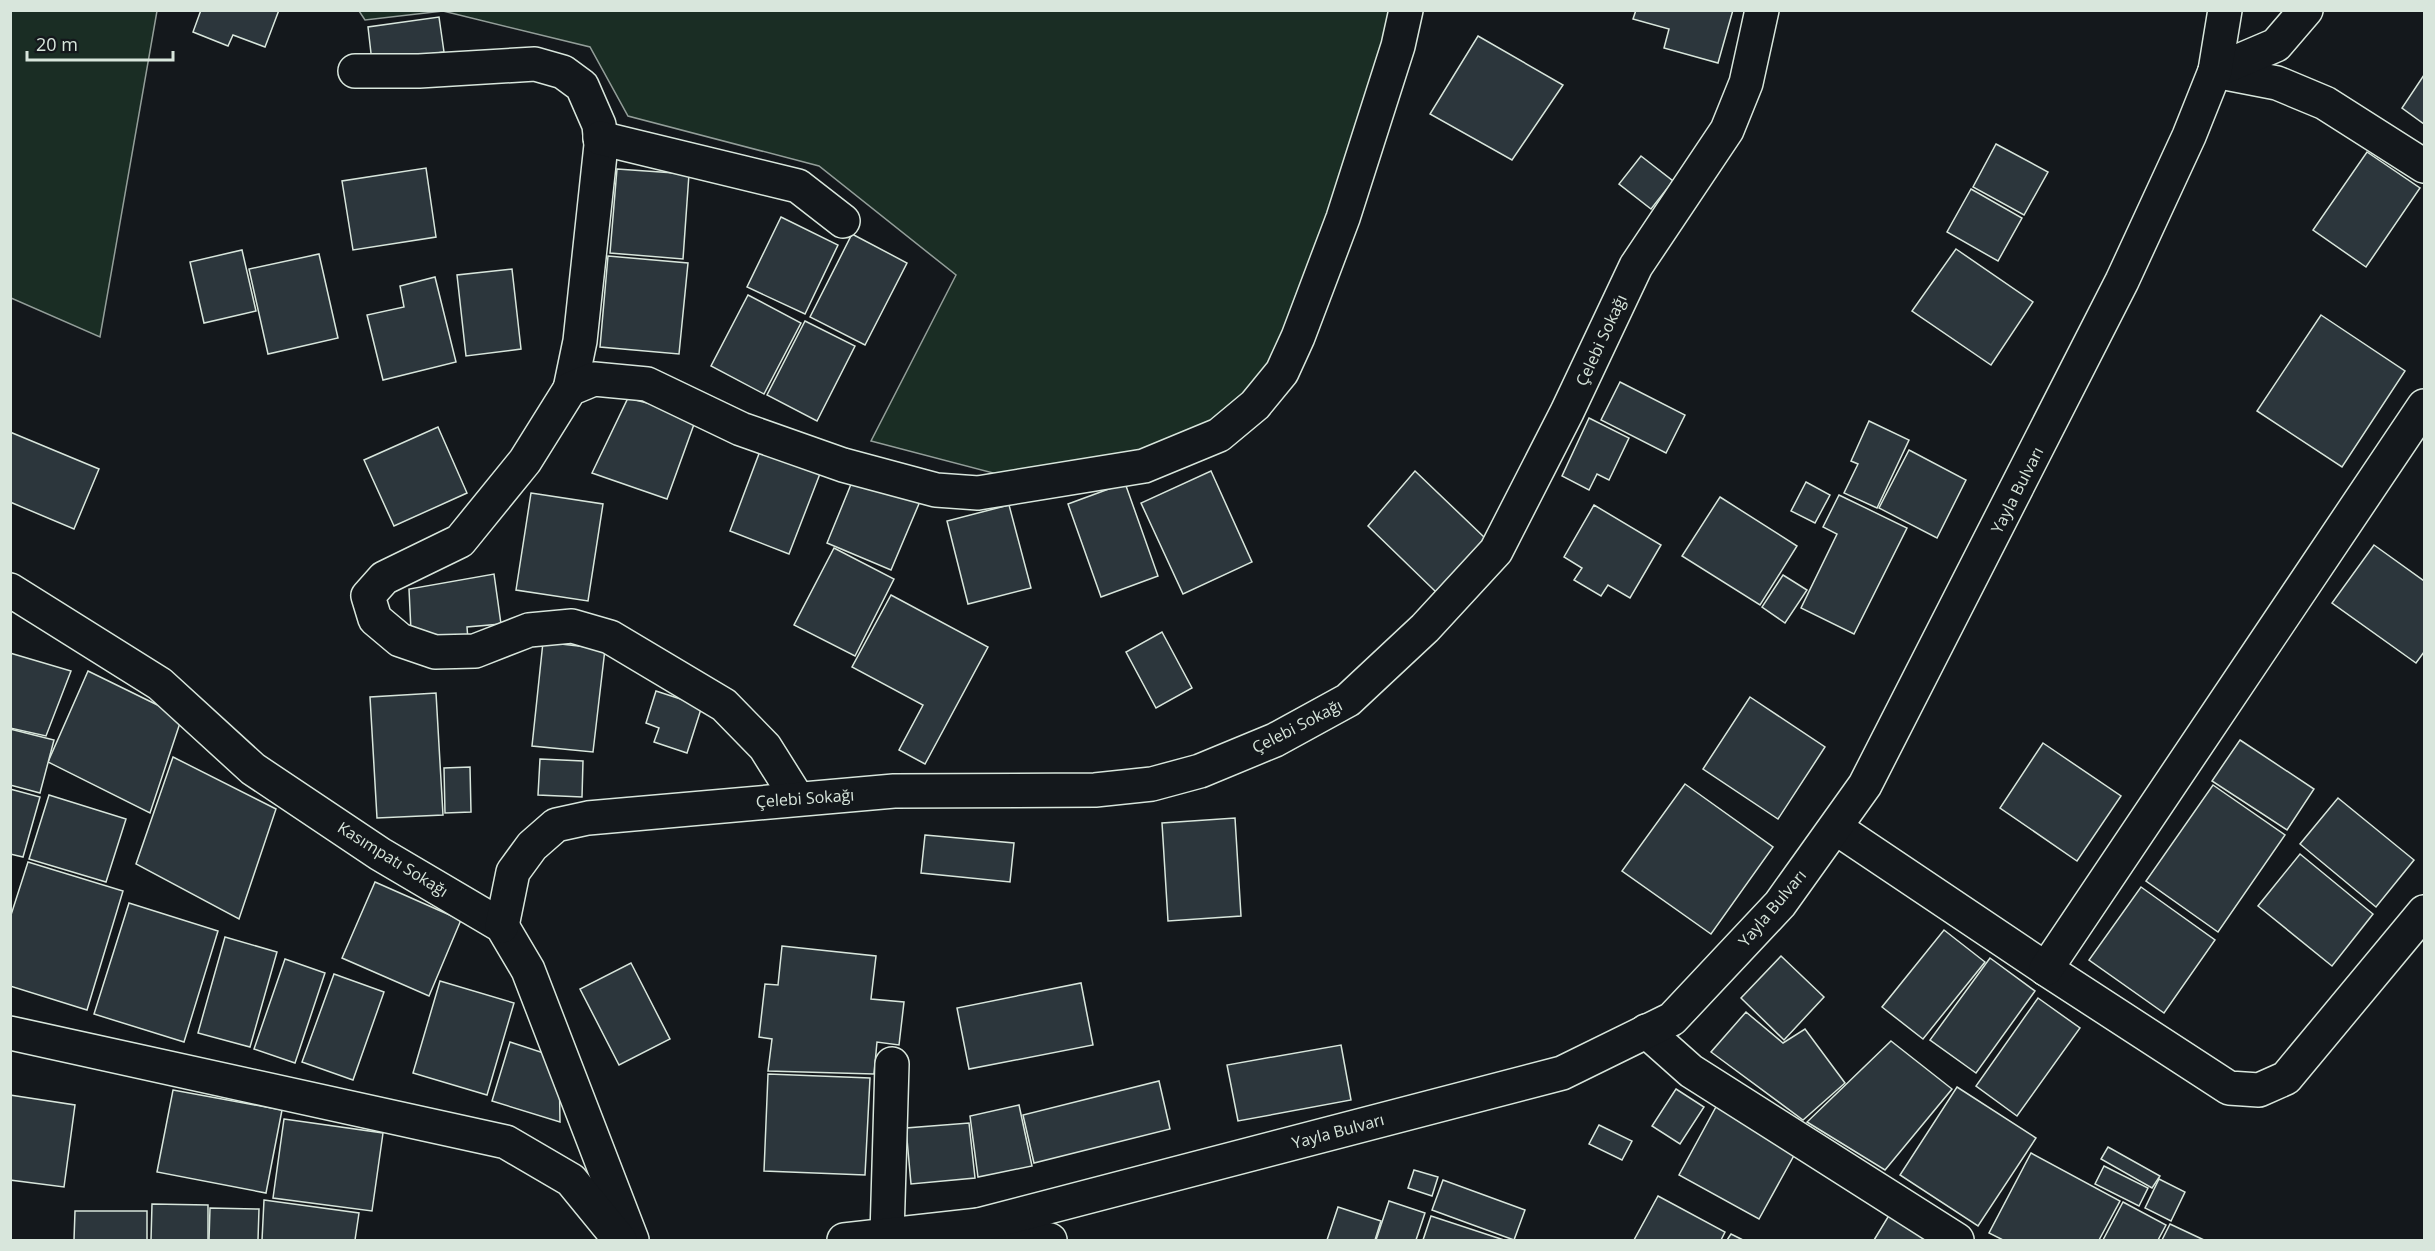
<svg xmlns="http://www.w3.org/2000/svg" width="2435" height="1251" viewBox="0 0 2435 1251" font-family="'Open Sans',sans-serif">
<rect width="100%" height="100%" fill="#14181c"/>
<g fill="#1a2d24" stroke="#939e99" stroke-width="1.5">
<path d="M 11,10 L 157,11 L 100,337 L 11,298 Z"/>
<path d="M 359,11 L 1406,11 L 1298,337 L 1219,435 L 1035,484 L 871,441 L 956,275 L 819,166 L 628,116 L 590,47 L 443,11 L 365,20 Z"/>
</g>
<g fill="#2c363c" stroke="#d8e6dc" stroke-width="1.5">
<path d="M 201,10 L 279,10 L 265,47 L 233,35 L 228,46 L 193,32 Z"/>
<path d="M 1636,10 L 1733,10 L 1718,63 L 1664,48 L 1669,29 L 1633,19 Z"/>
<path d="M 439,17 L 444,52 L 372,62 L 368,27 Z"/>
<path d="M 1478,36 L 1563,85 L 1512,160 L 1430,114 Z"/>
<path d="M 2424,75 L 2424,124 L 2402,108 Z"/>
<path d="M 1996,144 L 2048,172 L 2024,215 L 1973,187 Z"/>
<path d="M 2367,152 L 2420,188 L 2366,267 L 2313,230 Z"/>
<path d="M 1641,156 L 1673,181 L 1651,209 L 1619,184 Z"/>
<path d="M 426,168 L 436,237 L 353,250 L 342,181 Z"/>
<path d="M 617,169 L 689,174 L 683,259 L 610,253 Z"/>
<path d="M 1971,189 L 2022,218 L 1998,261 L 1947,232 Z"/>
<path d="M 781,217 L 838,245 L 805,314 L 747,287 Z"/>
<path d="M 852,234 L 907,263 L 865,345 L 810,317 Z"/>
<path d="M 1956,249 L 2033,302 L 1991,365 L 1912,311 Z"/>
<path d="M 242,250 L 256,311 L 204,323 L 190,262 Z"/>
<path d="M 319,254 L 338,338 L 268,354 L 249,269 Z"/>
<path d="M 608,256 L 688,263 L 679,354 L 600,347 Z"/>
<path d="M 512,269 L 521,349 L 466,356 L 457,275 Z"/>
<path d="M 435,277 L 456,362 L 383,380 L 367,315 L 404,307 L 400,286 Z"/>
<path d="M 748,295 L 801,323 L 764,394 L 711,366 Z"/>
<path d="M 2321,315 L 2405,371 L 2342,467 L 2257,411 Z"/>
<path d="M 805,321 L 855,346 L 817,421 L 767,395 Z"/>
<path d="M 1620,382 L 1685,415 L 1666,453 L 1601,420 Z"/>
<path d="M 628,398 L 697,416 L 667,499 L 592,473 Z"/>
<path d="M 1589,418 L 1629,438 L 1609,480 L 1597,474 L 1589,490 L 1562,476 Z"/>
<path d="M 1869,421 L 1909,440 L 1877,508 L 1844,493 L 1858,464 L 1851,461 Z"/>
<path d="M 438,427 L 467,493 L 394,526 L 364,460 Z"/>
<path d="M 10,432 L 99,469 L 74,529 L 10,502 Z"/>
<path d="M 763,443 L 823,466 L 789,554 L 730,531 Z"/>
<path d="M 1909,450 L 1966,480 L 1937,538 L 1879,508 Z"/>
<path d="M 1211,471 L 1252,562 L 1183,594 L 1141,503 Z"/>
<path d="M 1415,471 L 1485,538 L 1436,592 L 1368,526 Z"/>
<path d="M 856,472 L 921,499 L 891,570 L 827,543 Z"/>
<path d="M 1806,482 L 1830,495 L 1815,523 L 1791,511 Z"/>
<path d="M 1125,483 L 1158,576 L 1101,597 L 1068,504 Z"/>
<path d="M 531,493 L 603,504 L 588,601 L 516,590 Z"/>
<path d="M 1839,495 L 1907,528 L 1854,634 L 1801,608 L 1837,534 L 1823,527 Z"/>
<path d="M 1720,497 L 1797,546 L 1760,605 L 1682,556 Z"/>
<path d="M 1009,505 L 1031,588 L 968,604 L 947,521 Z"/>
<path d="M 1594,505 L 1661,545 L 1630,598 L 1608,585 L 1601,596 L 1574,580 L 1582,568 L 1564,557 Z"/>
<path d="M 2374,545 L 2424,581 L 2424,652 L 2416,663 L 2332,603 Z"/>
<path d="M 834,548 L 894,579 L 855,656 L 794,625 Z"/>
<path d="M 494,574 L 501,624 L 467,627 L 468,640 L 411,631 L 409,589 Z"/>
<path d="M 1783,575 L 1807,590 L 1785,623 L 1762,607 Z"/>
<path d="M 891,595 L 988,647 L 925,764 L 899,750 L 923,705 L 852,667 Z"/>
<path d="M 1162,632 L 1192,688 L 1156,708 L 1126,652 Z"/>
<path d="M 543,642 L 605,649 L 593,752 L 532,746 Z"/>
<path d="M 10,653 L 71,671 L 46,736 L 10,728 Z"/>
<path d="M 88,671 L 182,717 L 150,813 L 48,762 Z"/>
<path d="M 656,691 L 702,706 L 687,753 L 654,742 L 659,728 L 646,723 Z"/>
<path d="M 436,693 L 443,815 L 377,818 L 370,697 Z"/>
<path d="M 1750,697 L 1825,747 L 1778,819 L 1703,769 Z"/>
<path d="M 10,729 L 54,740 L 40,793 L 10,785 Z"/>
<path d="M 2240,740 L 2314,789 L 2287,830 L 2212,781 Z"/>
<path d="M 2043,743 L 2121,796 L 2077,861 L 2000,808 Z"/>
<path d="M 173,757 L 276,809 L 239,919 L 136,864 Z"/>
<path d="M 540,759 L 583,761 L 582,797 L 538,795 Z"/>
<path d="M 470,767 L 471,812 L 445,813 L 444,768 Z"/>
<path d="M 1685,784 L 1773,847 L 1711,934 L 1622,871 Z"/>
<path d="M 2213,785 L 2285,835 L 2218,932 L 2146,881 Z"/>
<path d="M 10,789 L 40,797 L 23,857 L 10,854 Z"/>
<path d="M 49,795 L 126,819 L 106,882 L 29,859 Z"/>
<path d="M 2338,798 L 2414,860 L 2376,907 L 2300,844 Z"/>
<path d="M 1235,818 L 1241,916 L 1168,921 L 1162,823 Z"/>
<path d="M 925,835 L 1014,843 L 1010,882 L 921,873 Z"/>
<path d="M 2300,854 L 2373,914 L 2332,966 L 2258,906 Z"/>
<path d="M 28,862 L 123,891 L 87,1010 L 10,986 L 10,918 Z"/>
<path d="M 375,882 L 461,920 L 429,996 L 342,958 Z"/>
<path d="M 2141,887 L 2215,940 L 2164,1013 L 2089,960 Z"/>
<path d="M 129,903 L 218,931 L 184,1042 L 94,1014 Z"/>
<path d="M 1944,930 L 1985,962 L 1923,1039 L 1882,1007 Z"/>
<path d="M 225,937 L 277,952 L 250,1047 L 198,1033 Z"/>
<path d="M 782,946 L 876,956 L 871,999 L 904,1002 L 899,1045 L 877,1042 L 874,1074 L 768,1071 L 772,1039 L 759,1037 L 765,984 L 778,985 Z"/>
<path d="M 1781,956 L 1824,997 L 1784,1040 L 1741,998 Z"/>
<path d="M 1990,958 L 2035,991 L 1976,1073 L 1930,1040 Z"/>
<path d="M 285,959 L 325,973 L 295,1063 L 254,1049 Z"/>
<path d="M 631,963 L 670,1039 L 619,1065 L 580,989 Z"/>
<path d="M 334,974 L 384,992 L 353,1080 L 302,1062 Z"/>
<path d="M 440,981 L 514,1003 L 487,1095 L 413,1073 Z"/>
<path d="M 1081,983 L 1093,1045 L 969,1069 L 957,1008 Z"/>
<path d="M 2038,998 L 2080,1028 L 2017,1116 L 1976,1086 Z"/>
<path d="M 1746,1012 L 1783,1043 L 1805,1029 L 1845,1083 L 1803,1120 L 1711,1052 Z"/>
<path d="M 1891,1041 L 1952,1089 L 1885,1170 L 1807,1122 Z"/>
<path d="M 510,1042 L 559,1058 L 560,1122 L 492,1101 Z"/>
<path d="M 1341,1045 L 1351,1100 L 1238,1121 L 1227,1065 Z"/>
<path d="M 768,1074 L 870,1078 L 865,1175 L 764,1171 Z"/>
<path d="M 1159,1081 L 1170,1129 L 1034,1163 L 1023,1115 Z"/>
<path d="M 1957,1087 L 2036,1138 L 1978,1226 L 1900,1175 Z"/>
<path d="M 1676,1089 L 1704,1107 L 1680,1144 L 1652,1126 Z"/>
<path d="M 173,1090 L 282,1110 L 266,1193 L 157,1172 Z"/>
<path d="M 10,1095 L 75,1105 L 64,1187 L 10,1180 Z"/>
<path d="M 1019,1105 L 1032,1166 L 978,1177 L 970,1116 Z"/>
<path d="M 1717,1105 L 1797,1150 L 1759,1219 L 1679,1175 Z"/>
<path d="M 284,1119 L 383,1133 L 372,1211 L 273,1198 Z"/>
<path d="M 969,1123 L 975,1178 L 911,1184 L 906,1128 Z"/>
<path d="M 1599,1125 L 1632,1141 L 1622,1160 L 1589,1144 Z"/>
<path d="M 2108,1147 L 2160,1176 L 2152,1188 L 2101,1159 Z"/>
<path d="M 2031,1153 L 2120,1201 L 2099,1240 L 2003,1240 L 1989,1233 Z"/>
<path d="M 2104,1166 L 2148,1188 L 2139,1206 L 2095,1184 Z"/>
<path d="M 1414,1170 L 1438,1177 L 1432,1196 L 1408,1188 Z"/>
<path d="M 2159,1179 L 2185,1192 L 2171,1221 L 2145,1208 Z"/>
<path d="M 1443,1180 L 1525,1210 L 1514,1240 L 1432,1210 Z"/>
<path d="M 1658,1196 L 1725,1232 L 1721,1240 L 1634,1240 Z"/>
<path d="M 264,1200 L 359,1213 L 355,1240 L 262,1240 Z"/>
<path d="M 1389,1201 L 1425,1213 L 1416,1240 L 1376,1240 Z"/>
<path d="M 2123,1202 L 2166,1225 L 2158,1240 L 2103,1240 Z"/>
<path d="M 152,1204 L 208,1205 L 208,1240 L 151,1240 Z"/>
<path d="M 1338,1207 L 1381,1221 L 1375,1240 L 1327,1240 Z"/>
<path d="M 210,1208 L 259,1209 L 258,1240 L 209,1240 Z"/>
<path d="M 75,1211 L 147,1211 L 147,1240 L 74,1240 Z"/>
<path d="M 1891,1212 L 1938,1240 L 1874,1240 Z"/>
<path d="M 1431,1216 L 1504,1240 L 1423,1240 Z"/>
<path d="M 2170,1224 L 2204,1240 L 2162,1240 Z"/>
<path d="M 1731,1234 L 1743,1240 L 1727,1240 Z"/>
</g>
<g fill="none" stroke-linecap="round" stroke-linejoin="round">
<defs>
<g id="minor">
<path d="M 355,71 L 419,71 L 535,64 L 563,72 L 582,86 L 599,125 L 601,145 L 580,341 L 570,389"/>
<path d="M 2215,71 L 2277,83 L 2325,103 L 2424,166"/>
<path d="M 2215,71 L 2276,45 L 2306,10"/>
<path d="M 600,138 L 798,186 L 843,221"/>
<path d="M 10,590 L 160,684 L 253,769 L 380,854 L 502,926 L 528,970 L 632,1240"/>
<path d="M 797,798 L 765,747 L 724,705 L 610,637 L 572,626 L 529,630 L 475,651 L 435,652 L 400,640 L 375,619 L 368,596 L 384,578 L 460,541 L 525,461 L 570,389 L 594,379 L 647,384 L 741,429 L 843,465 L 936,490 L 978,493 L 1144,466 L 1219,435 L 1255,405 L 1282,372 L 1298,337 L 1343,218 L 1398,46 L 1406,10"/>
<path d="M 1836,828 L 2046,969 L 2229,1088 L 2259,1090 L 2286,1078 L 2424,912"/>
<path d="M 502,926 L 513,872 L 532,846 L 556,825 L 588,818 L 894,791 L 1095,790 L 1152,784 L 1200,771 L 1275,740 L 1348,700 L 1425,628 L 1496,551 L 1567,412 L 1636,266 L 1727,130 L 1746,83 L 1762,10"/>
<path d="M 2046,969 L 2424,406"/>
<path d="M 1646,1031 L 1691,1071 L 1957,1240"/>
<path d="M 10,1033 L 506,1142 L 571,1180 L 620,1240"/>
<path d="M 979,1234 L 979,1225 L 1050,1240"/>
<path d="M 887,1235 L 892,1064"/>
</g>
<path id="major" d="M 844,1240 L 979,1225 L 1562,1073 L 1672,1019 L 1780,904 L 1865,785 L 2122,281 L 2189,136 L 2215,71 L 2225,10"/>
</defs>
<use href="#minor" stroke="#d8e6dc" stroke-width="36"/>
<use href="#major" stroke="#d8e6dc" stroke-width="36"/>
<use href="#minor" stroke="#14181c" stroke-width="33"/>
<use href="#major" stroke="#14181c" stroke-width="33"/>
</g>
<g text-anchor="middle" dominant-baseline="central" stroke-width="4.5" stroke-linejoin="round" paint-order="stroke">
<g font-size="16" fill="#d8e6dc" stroke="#14181c">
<text transform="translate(1601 340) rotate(-65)">Çelebi Sokağı</text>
<text transform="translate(2017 490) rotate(-63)">Yayla Bulvarı</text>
<text transform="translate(1297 726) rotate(-27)">Çelebi Sokağı</text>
<text transform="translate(805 798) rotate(-4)">Çelebi Sokağı</text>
<text transform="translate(393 859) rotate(32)">Kasımpatı Sokağı</text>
<text transform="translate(1772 908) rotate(-50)">Yayla Bulvarı</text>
<text transform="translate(1338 1131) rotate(-15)">Yayla Bulvarı</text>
</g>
</g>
<rect width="2435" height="1251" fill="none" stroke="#d8e6dc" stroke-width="24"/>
<path d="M27 51v9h146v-9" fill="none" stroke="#d8e6dc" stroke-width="3"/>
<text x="36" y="51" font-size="18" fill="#d8e6dc" stroke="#14181c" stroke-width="4.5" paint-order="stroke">20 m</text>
</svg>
